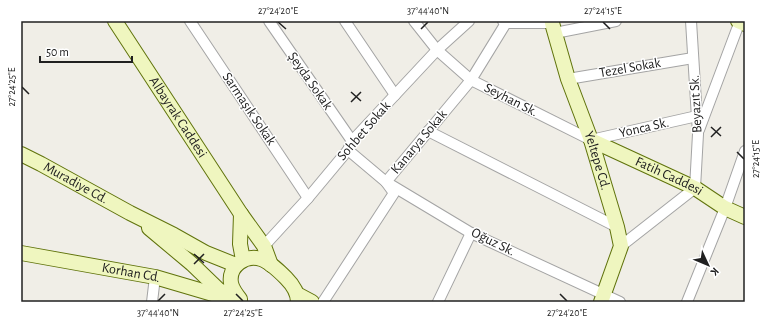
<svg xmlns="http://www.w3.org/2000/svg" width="766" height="323" viewBox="0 0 766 323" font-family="'Alegreya Sans',sans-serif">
<rect width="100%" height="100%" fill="#f0eee7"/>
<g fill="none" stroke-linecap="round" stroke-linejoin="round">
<defs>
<g id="street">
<path d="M 190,21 L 308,198"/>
<path d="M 269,21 L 352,141"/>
<path d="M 345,21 L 395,95"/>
<path d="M 414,21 L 437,50 L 471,80 L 591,140 L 697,116"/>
<path d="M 503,21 L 506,23 L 552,23 L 551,21"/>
<path d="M 555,33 L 616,21"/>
<path d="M 568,79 L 693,58"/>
<path d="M 699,130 L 740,21"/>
<path d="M 428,131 L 617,227"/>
<path d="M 348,150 L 386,182 L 471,233 L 620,302"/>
<path d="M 264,246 L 308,198 L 348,150 L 352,141 L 437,50 L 469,21"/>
<path d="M 621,246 L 695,188 L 698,134 L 691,21"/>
<path d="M 152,302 L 155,277"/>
<path d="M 323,302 L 394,193 L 386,182 L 471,80 L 506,23"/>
<path d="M 438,302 L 471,233"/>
<path d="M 687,302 L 725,208 L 745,151"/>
</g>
<g id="secondary">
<path id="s1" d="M 115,21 L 241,214 L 264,246 L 271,265"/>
<path id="s2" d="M 552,21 L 552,23 L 568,79 L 591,140 L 617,227 L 621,246 L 601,302"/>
<path d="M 738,21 L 745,24"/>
<path id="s3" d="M 591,140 L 695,188 L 725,208 L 745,217"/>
<path id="s4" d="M 21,154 L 41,164 L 130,213 L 174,235 L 206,253 L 236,265"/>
<path d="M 241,214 L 240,244 L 243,260"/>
<path d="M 149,228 L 192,264 L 220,291 L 228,292"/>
<path id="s5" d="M 21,253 L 155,277 L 240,302"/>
<path d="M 297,294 L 312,302"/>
<path d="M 240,299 C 236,294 232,289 231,283 C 228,266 246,254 261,259 C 270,262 279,271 286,278 C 293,285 298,292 298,302"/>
</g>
</defs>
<use href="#street" stroke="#a4a4a4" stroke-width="12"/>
<use href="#secondary" stroke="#60730c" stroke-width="16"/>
<use href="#street" stroke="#fff" stroke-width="10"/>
<use href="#secondary" stroke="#eff6bf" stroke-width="14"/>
</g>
<path fill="none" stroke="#202020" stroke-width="1.5" d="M 278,22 L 286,29M 603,22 L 610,29M 421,29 L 428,22M 22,87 L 29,94M 351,92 L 361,101M 351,102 L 361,92M 711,127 L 721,136M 711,137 L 721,127M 737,152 L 744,159M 194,254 L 204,263M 194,264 L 204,254M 236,294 L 243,301M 560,294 L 567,301M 158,301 L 165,294"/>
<g text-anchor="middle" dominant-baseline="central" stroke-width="3" stroke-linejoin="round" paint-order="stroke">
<g font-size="14" fill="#202020" stroke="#fff">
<text transform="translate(630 68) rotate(-10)">Tezel Sokak</text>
<text transform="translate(310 81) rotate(55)">Şeyda Sokak</text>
<text transform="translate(511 100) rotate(27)">Seyhan Sk.</text>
<text transform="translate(696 104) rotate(-93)">Beyazıt Sk.</text>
<text transform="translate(249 109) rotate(56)">Sarmaşık Sokak</text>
<text stroke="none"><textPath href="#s1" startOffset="115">Albayrak Caddesi</textPath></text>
<text transform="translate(644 128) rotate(-13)">Yonca Sk.</text>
<text transform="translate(364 131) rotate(-49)">Sohbet Sokak</text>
<text transform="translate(419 142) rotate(-50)">Kanarya Sokak</text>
<text stroke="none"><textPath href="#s2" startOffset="147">Yeltepe Cd.</textPath></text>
<text stroke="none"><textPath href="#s3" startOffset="86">Fatih Caddesi</textPath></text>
<text stroke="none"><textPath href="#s4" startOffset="62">Muradiye Cd.</textPath></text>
<text transform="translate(493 242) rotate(26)">Oğuz Sk.</text>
<text stroke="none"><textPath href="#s5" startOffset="112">Korhan Cd.</textPath></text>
</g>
</g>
<rect width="766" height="323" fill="none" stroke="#ffffff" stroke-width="44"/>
<g transform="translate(708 265) rotate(134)" stroke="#ffffff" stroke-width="3" paint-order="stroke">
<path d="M0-3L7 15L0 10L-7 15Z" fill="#202020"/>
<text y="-6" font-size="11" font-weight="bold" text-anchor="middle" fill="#202020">K</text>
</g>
<path d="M40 56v6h92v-6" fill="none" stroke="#202020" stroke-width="2"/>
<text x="46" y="56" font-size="12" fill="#202020" stroke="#ffffff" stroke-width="3" paint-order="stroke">50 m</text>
<rect x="22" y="22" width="722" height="279" fill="none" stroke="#202020" stroke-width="1.5"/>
<g font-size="10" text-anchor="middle" fill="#202020">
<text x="278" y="14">27°24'20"E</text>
<text x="428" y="14">37°44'40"N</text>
<text x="603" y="14">27°24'15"E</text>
<text transform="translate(11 87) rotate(-90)" y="4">27°24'25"E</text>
<text transform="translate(755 159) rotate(-90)" y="4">27°24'15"E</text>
<text x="158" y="316">37°44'40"N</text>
<text x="243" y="316">27°24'25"E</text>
<text x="567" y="316">27°24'20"E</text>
</g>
</svg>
